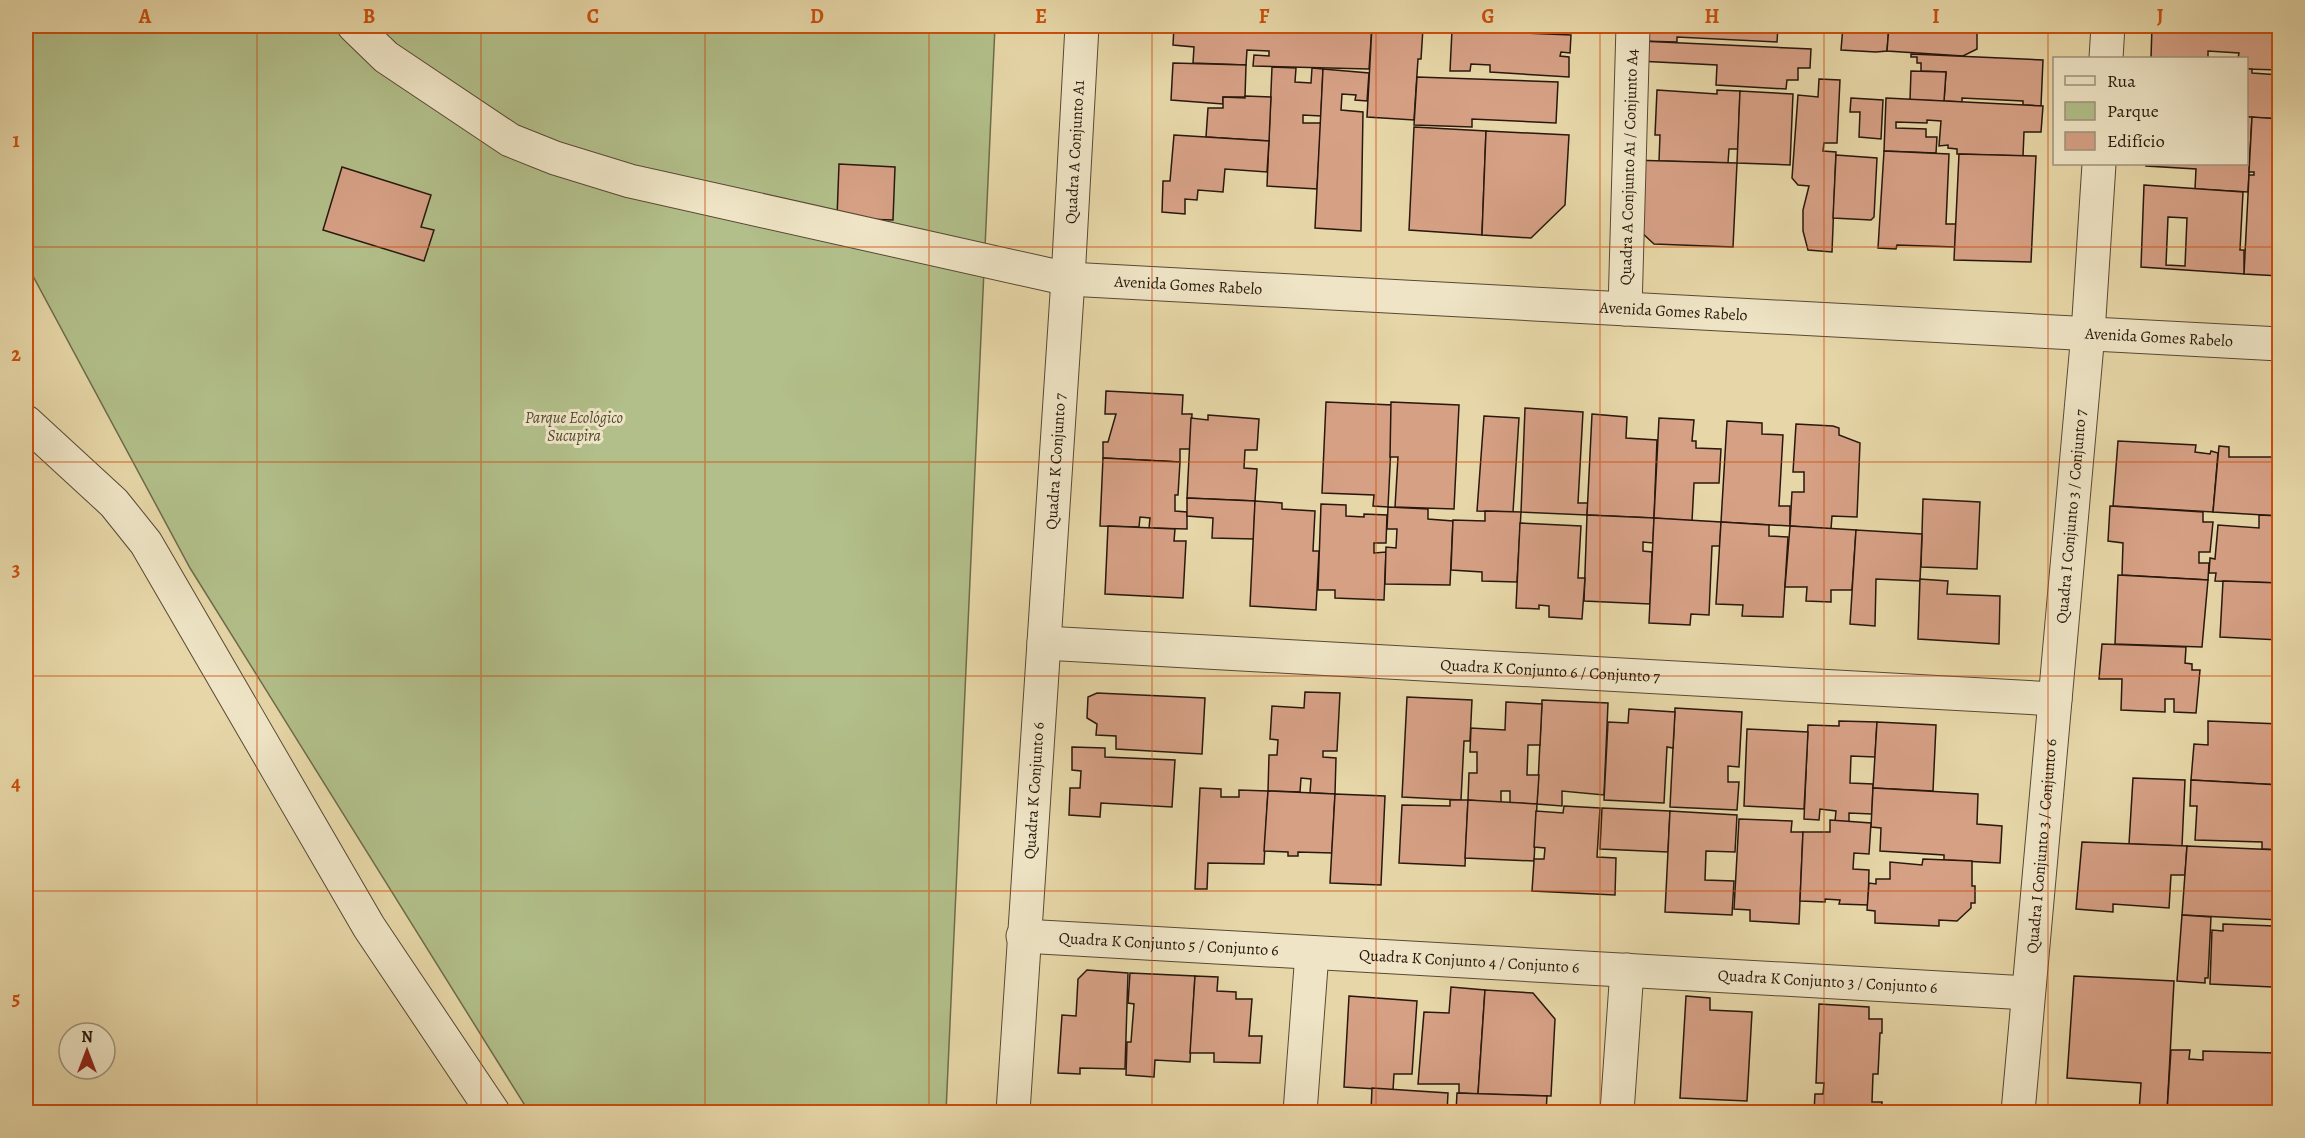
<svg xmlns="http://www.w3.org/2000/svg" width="2305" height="1138" viewBox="0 0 2305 1138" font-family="Alegreya,serif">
<rect width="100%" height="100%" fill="#e7d7a8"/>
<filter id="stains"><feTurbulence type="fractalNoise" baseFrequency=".00333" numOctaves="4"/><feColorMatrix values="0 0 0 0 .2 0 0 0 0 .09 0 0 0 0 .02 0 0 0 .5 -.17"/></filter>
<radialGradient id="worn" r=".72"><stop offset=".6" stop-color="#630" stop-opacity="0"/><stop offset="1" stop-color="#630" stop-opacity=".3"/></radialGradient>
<path fill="#b2bf8a" stroke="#6d6c4b" stroke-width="1.5" d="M 26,26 L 995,26 L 946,1112 L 529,1112 L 190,568 L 26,263 Z"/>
<g fill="#d6a085" stroke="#28180c" stroke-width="1.5" fill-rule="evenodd">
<path d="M 1174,26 L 1341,26 L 1340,33 L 1346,33 L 1347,26 L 1372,26 L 1369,69 L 1253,66 L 1254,55 L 1269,56 L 1269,51 L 1247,50 L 1246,65 L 1193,63 L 1194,47 L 1173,45 Z"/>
<path d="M 1372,26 L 1423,28 L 1421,59 L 1418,59 L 1414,120 L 1367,117 Z"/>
<path d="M 1372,26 L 1486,26 L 1485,31 Z"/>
<path d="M 1640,26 L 1778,26 L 1777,42 L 1677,37 L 1677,42 L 1639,41 Z"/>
<path d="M 1843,26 L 1889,26 L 1887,51 L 1876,52 L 1841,50 Z"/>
<path d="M 1889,26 L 1977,26 L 1977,49 L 1963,56 L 1887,51 Z"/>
<path d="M 2152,26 L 2280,26 L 2280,70 L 2246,69 L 2246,58 L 2238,58 L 2239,53 L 2208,51 L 2208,58 L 2151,58 Z"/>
<path d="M 1452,30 L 1571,35 L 1570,53 L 1561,52 L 1560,56 L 1569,57 L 1569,77 L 1490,72 L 1490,65 L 1471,64 L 1470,71 L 1450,71 Z"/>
<path d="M 1639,41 L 1811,49 L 1810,68 L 1798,68 L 1798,80 L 1787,80 L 1786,89 L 1716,85 L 1717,65 L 1638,61 Z"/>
<path d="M 1911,54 L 2043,60 L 2041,106 L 2023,105 L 2023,101 L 1962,98 L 1962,102 L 1944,101 L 1946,72 L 1921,71 L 1921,63 L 1917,63 L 1917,57 L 1911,57 Z"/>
<path d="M 1173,63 L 1246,65 L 1245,97 L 1223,97 L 1223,104 L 1171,100 Z"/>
<path d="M 1272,67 L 1296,68 L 1295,82 L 1311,83 L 1312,68 L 1323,69 L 1321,116 L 1303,115 L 1303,123 L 1321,123 L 1317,189 L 1267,186 Z"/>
<path d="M 1323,69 L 1369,73 L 1367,101 L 1355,100 L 1356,95 L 1342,94 L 1341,110 L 1363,112 L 1361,231 L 1315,228 Z"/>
<path d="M 2246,69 L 2252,69 L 2252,73 L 2280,75 L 2280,119 L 2246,117 Z"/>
<path d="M 1911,71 L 1946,72 L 1944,101 L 1910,100 Z"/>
<path d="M 1417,77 L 1558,82 L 1556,123 L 1472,119 L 1472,127 L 1414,125 Z"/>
<path d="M 1819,79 L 1840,80 L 1837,143 L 1824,143 L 1823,151 L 1836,152 L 1832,252 L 1808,250 L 1803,231 L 1803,210 L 1809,186 L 1798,185 L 1792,178 L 1798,95 L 1818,97 Z"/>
<path d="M 1657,90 L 1717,94 L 1717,90 L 1740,91 L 1738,149 L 1729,149 L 1728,163 L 1659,161 L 1660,135 L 1655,135 Z"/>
<path d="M 1740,91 L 1793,94 L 1790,165 L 1737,163 Z"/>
<path d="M 1245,96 L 1271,97 L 1269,141 L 1206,137 L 1208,108 L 1223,108 L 1223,97 L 1245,98 Z"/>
<path d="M 1851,98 L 1883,100 L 1881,139 L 1859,137 L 1860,112 L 1850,112 Z"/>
<path d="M 1886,98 L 2043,106 L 2041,132 L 2024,132 L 2023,156 L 1957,154 L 1957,149 L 1948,148 L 1948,145 L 1939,146 L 1941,121 L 1927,120 L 1927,123 L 1896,122 L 1896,128 L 1926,129 L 1926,137 L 1937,137 L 1936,153 L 1884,151 Z"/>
<path d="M 2246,117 L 2252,117 L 2248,192 L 2195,189 L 2196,169 L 2146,166 L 2146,164 L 2246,164 Z"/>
<path d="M 2252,117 L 2280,119 L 2280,162 L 2273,161 L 2272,175 L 2277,175 L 2276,183 L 2280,183 L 2280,276 L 2244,274 L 2249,175 L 2254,175 L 2254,172 L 2249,172 Z"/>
<path d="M 1414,127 L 1486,131 L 1482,235 L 1409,230 Z"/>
<path d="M 1486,131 L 1569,135 L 1565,205 L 1531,238 L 1482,235 Z"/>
<path d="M 1174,135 L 1269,141 L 1267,172 L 1225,169 L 1223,192 L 1198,190 L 1197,200 L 1185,199 L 1185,214 L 1162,212 L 1163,181 L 1170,181 Z"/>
<path d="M 1884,151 L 1949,154 L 1946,224 L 1956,224 L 1955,247 L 1897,245 L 1896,249 L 1878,248 Z"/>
<path d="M 1959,154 L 2036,156 L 2031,262 L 1954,260 Z"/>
<path d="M 1836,155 L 1877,158 L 1874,217 L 1871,220 L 1833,218 Z"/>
<path d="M 1629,160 L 1737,163 L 1733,247 L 1654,244 L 1626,218 Z"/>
<path d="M 839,164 L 895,167 L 893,220 L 837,218 Z"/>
<path d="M 342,167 L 431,195 L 421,227 L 434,230 L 424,261 L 323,230 Z"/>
<path d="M 2144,185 L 2243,192 L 2240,250 L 2244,250 L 2244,274 L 2141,267 ZM 2168,217 L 2187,218 L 2185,266 L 2166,265 Z"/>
<path d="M 1106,391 L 1183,395 L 1182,414 L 1192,414 L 1190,449 L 1180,449 L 1180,462 L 1103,458 L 1103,442 L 1108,442 L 1116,414 L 1105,414 Z"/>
<path d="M 1326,402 L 1393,405 L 1388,507 L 1373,506 L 1374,495 L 1322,493 Z"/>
<path d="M 1391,402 L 1459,405 L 1454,509 L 1395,507 L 1398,457 L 1390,457 Z"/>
<path d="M 1525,408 L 1583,412 L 1578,503 L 1588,503 L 1587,515 L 1521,512 Z"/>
<path d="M 1592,414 L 1627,417 L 1626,438 L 1657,440 L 1654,518 L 1587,515 Z"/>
<path d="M 1208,415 L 1259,419 L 1257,450 L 1245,450 L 1244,468 L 1257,469 L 1255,501 L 1187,498 L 1191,418 L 1208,420 Z"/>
<path d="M 1484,416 L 1519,418 L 1513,512 L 1477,511 Z"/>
<path d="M 1659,418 L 1694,420 L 1692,441 L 1696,441 L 1696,448 L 1721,449 L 1719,483 L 1694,483 L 1692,521 L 1654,518 Z"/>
<path d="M 1727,421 L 1762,423 L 1762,434 L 1783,435 L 1779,506 L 1790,506 L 1790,526 L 1721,522 Z"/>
<path d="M 1796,424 L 1833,426 L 1839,428 L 1839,435 L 1860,443 L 1857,517 L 1832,516 L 1831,529 L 1790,526 L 1792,492 L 1804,492 L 1804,472 L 1793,472 Z"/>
<path d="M 2118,441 L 2196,445 L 2195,452 L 2210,454 L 2211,451 L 2218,453 L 2213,512 L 2113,506 Z"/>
<path d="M 2219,446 L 2229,447 L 2229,457 L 2272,457 L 2273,449 L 2280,449 L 2280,516 L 2213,512 Z"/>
<path d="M 1103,458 L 1180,462 L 1178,495 L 1175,495 L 1175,511 L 1187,512 L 1187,529 L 1149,528 L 1150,518 L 1140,517 L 1139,527 L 1100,526 Z"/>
<path d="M 1187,498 L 1255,501 L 1254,539 L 1212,538 L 1213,518 L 1187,516 Z"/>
<path d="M 1923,499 L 1980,502 L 1977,569 L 1921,567 Z"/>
<path d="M 1255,501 L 1282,503 L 1282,509 L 1315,511 L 1313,551 L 1319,551 L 1316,610 L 1250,606 Z"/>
<path d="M 1321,504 L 1346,505 L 1346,516 L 1364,517 L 1364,514 L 1387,515 L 1386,543 L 1374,543 L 1374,553 L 1386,552 L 1384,600 L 1335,598 L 1335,590 L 1318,590 Z"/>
<path d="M 2110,506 L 2203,512 L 2203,522 L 2213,522 L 2210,552 L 2199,552 L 2199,563 L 2209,563 L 2208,580 L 2122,575 L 2123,543 L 2108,541 Z"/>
<path d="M 1388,507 L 1428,509 L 1428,519 L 1453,521 L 1450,585 L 1385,584 L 1386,547 L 1396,548 L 1397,529 L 1387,529 Z"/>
<path d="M 1485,511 L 1521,512 L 1517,582 L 1482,581 L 1482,572 L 1451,570 L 1453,520 L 1485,521 Z"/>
<path d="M 1587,515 L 1654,518 L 1653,543 L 1643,542 L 1643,551 L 1652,552 L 1650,604 L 1584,601 Z"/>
<path d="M 2259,515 L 2280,516 L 2280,583 L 2215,581 L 2216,573 L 2209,573 L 2210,558 L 2215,559 L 2218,525 L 2259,528 Z"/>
<path d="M 1654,518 L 1721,522 L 1720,546 L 1712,546 L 1709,615 L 1691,614 L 1690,625 L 1649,623 Z"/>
<path d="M 1721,522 L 1769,525 L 1769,536 L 1788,537 L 1783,617 L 1742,616 L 1743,605 L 1716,604 Z"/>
<path d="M 1520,523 L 1581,526 L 1578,578 L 1585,578 L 1582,619 L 1549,617 L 1549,606 L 1539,605 L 1539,609 L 1516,608 Z"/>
<path d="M 1108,526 L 1175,529 L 1174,541 L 1186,541 L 1183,598 L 1105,594 Z"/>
<path d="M 1790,526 L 1856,530 L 1852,590 L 1831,590 L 1831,602 L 1806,601 L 1807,587 L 1785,587 Z"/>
<path d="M 1856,530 L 1922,534 L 1920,581 L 1876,579 L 1875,626 L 1850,624 Z"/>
<path d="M 2118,575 L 2208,580 L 2202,647 L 2115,644 Z"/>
<path d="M 1920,579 L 1948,581 L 1947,594 L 2000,596 L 1999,644 L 1918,639 Z"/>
<path d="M 2223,581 L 2280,583 L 2280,640 L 2220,637 Z"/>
<path d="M 2102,644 L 2186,647 L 2185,663 L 2192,664 L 2192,670 L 2200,670 L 2196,713 L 2174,712 L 2174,699 L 2165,699 L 2165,712 L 2121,710 L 2122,679 L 2099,679 Z"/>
<path d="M 1305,692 L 1340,693 L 1337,751 L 1323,751 L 1323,757 L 1336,758 L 1335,794 L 1310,793 L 1311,779 L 1301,778 L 1300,792 L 1268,791 L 1269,755 L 1277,755 L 1278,740 L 1270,739 L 1272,706 L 1304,708 Z"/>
<path d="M 1097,693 L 1205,698 L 1202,754 L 1116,749 L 1116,736 L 1096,735 L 1097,724 L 1087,718 L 1088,697 Z"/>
<path d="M 1407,697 L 1472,700 L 1470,741 L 1464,741 L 1461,800 L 1402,797 Z"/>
<path d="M 1542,700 L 1608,703 L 1604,795 L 1562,791 L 1562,806 L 1537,804 Z"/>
<path d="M 1506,702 L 1542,704 L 1540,745 L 1528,745 L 1527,775 L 1539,775 L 1537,804 L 1510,803 L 1510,791 L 1501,791 L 1501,803 L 1468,800 L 1469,773 L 1477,773 L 1477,752 L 1470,752 L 1471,728 L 1505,730 Z"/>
<path d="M 1675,708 L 1742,712 L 1739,767 L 1728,766 L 1728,782 L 1739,782 L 1737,810 L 1670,807 Z"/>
<path d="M 1629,709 L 1675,712 L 1673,748 L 1667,747 L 1664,803 L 1604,800 L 1608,722 L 1628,723 Z"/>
<path d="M 1839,721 L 1877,722 L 1875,757 L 1851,756 L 1850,783 L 1873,784 L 1872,814 L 1849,813 L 1849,822 L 1835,821 L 1836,811 L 1820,809 L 1819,820 L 1804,819 L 1808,725 L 1839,726 Z"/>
<path d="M 2208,721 L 2280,724 L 2280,785 L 2191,780 L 2194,744 L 2208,745 Z"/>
<path d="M 1877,722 L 1936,725 L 1933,791 L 1873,788 Z"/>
<path d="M 1747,729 L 1808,732 L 1804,809 L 1744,806 Z"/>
<path d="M 1072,747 L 1105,748 L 1105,757 L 1175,760 L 1172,807 L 1101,803 L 1100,817 L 1069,815 L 1070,788 L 1080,788 L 1081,771 L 1072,770 Z"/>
<path d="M 2133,778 L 2185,780 L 2182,846 L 2129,844 Z"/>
<path d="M 2191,780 L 2280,785 L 2280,850 L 2262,849 L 2262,842 L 2195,840 L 2197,806 L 2190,806 Z"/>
<path d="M 1200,788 L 1221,789 L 1221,797 L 1239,797 L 1239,790 L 1268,791 L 1264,864 L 1208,863 L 1207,889 L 1195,889 Z"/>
<path d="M 1873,788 L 1978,794 L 1977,824 L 2002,826 L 2000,863 L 1944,860 L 1944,855 L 1880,851 L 1881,828 L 1871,827 Z"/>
<path d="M 1268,791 L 1335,794 L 1332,853 L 1298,852 L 1298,856 L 1288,856 L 1288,852 L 1264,851 Z"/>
<path d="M 1335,794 L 1385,796 L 1381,885 L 1330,883 Z"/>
<path d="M 1450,800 L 1468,800 L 1465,866 L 1399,863 L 1402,805 L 1450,806 Z"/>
<path d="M 1468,800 L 1537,804 L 1534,861 L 1465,858 Z"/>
<path d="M 1564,806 L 1600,808 L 1597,857 L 1616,858 L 1615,895 L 1532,891 L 1534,861 L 1534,859 L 1544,859 L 1545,848 L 1534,847 L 1536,811 L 1563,813 Z"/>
<path d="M 1602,808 L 1670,811 L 1668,852 L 1600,849 Z"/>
<path d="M 1670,811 L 1737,815 L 1735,852 L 1706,851 L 1705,880 L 1734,881 L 1732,915 L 1665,912 Z"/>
<path d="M 1739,819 L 1792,821 L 1791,832 L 1803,832 L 1799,924 L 1750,921 L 1750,910 L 1734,909 Z"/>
<path d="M 1830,820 L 1871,823 L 1869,854 L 1854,853 L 1853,869 L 1869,870 L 1868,905 L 1839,904 L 1840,900 L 1825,899 L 1825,902 L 1800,901 L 1803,832 L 1830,832 Z"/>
<path d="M 2082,842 L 2187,846 L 2185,875 L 2171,875 L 2169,908 L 2113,904 L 2113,912 L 2076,909 Z"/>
<path d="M 2187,846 L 2280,850 L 2280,920 L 2182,915 Z"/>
<path d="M 1923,859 L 1972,861 L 1972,886 L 1975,886 L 1975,903 L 1971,903 L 1971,908 L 1957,921 L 1939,920 L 1939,926 L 1875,923 L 1875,911 L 1867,910 L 1869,883 L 1876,884 L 1876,879 L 1890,879 L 1890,862 L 1922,865 Z"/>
<path d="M 2182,915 L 2211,917 L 2208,978 L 2205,978 L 2205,983 L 2177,981 Z"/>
<path d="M 2223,924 L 2274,926 L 2272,987 L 2210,984 L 2212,930 L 2223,931 Z"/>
<path d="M 1087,970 L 1128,973 L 1125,1069 L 1080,1068 L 1080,1074 L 1058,1073 L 1062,1015 L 1076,1016 L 1078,979 Z"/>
<path d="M 1130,973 L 1195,976 L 1190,1062 L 1155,1060 L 1154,1077 L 1126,1075 L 1127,1042 L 1131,1042 L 1134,1004 L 1128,1003 Z"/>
<path d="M 1195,976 L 1218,977 L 1217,991 L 1236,992 L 1236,999 L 1252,999 L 1249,1036 L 1262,1036 L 1260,1063 L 1214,1062 L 1214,1053 L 1190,1053 Z"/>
<path d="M 2074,976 L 2174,981 L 2167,1112 L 2139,1112 L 2141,1083 L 2067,1078 Z"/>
<path d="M 1451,987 L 1485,990 L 1478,1094 L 1459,1093 L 1459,1084 L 1418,1084 L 1424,1012 L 1449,1013 Z"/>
<path d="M 1485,990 L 1533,993 L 1555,1019 L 1551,1096 L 1478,1094 Z"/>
<path d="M 1349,996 L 1417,1001 L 1412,1074 L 1394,1074 L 1393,1090 L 1344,1087 Z"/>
<path d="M 1686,996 L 1710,998 L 1710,1010 L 1752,1012 L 1747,1101 L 1680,1098 Z"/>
<path d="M 1819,1004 L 1869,1007 L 1869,1019 L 1882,1019 L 1882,1033 L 1880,1033 L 1878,1074 L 1873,1074 L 1872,1102 L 1882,1102 L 1881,1112 L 1814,1112 L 1815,1094 L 1823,1094 L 1824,1083 L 1816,1083 Z"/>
<path d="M 2171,1050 L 2190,1050 L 2189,1059 L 2203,1060 L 2203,1051 L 2276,1053 L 2271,1112 L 2167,1112 Z"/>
<path d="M 1372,1088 L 1448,1093 L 1447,1112 L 1371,1112 Z"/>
<path d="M 1457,1093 L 1547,1096 L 1546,1112 L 1456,1112 Z"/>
</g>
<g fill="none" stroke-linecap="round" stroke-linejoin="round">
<defs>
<g id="minor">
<path id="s1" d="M 354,26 L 386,57 L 510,140 L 555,158 L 630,181 L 1068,279 L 2280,344"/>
<path d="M 2106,58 L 2108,26"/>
<path id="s2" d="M 1625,309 L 1633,26"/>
<path d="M 26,422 L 114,503 L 146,543 L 369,927 L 493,1112"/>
<path id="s3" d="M 1044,643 L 2055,699"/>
<path id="s4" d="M 1023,936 L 2028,993"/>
<path id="s5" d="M 1013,1112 L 1068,279 L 1082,26"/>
<path d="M 1300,1112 L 1312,953"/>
<path d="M 1617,1112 L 1627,970"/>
<path id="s6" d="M 2018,1112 L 2088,333 L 2099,164"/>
</g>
</defs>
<use href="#minor" stroke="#584833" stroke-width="35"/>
<use href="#minor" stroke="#efe5c6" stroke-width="33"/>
</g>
<path fill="none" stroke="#cb4f0c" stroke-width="1.5" stroke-opacity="0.55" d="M 257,26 L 257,1112M 481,26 L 481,1112M 705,26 L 705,1112M 929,26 L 929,1112M 1152,26 L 1152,1112M 1376,26 L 1376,1112M 1600,26 L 1600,1112M 1824,26 L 1824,1112M 2048,26 L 2048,1112M 26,247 L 2280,247M 26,462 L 2280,462M 26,676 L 2280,676M 26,891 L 2280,891"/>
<g text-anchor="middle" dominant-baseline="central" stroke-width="6" stroke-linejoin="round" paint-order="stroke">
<g font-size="16" fill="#28180c" stroke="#efe5c6">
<text stroke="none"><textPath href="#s5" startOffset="962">Quadra A Conjunto A1</textPath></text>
<text stroke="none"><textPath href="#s2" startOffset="142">Quadra A Conjunto A1 / Conjunto A4</textPath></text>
<text stroke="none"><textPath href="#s1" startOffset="890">Avenida Gomes Rabelo</textPath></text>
<text stroke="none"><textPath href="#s1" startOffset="1376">Avenida Gomes Rabelo</textPath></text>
<text stroke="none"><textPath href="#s1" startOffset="1862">Avenida Gomes Rabelo</textPath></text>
<text stroke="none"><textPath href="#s5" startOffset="652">Quadra K Conjunto 7</textPath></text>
<text stroke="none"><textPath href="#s6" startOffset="598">Quadra I Conjunto 3 / Conjunto 7</textPath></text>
<text stroke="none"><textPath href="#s3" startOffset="507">Quadra K Conjunto 6 / Conjunto 7</textPath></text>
<text stroke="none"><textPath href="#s5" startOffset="322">Quadra K Conjunto 6</textPath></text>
<text stroke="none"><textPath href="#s6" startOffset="267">Quadra I Conjunto 3 / Conjunto 6</textPath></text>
<text stroke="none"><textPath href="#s4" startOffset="146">Quadra K Conjunto 5 / Conjunto 6</textPath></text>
<text stroke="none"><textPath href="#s4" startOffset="447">Quadra K Conjunto 4 / Conjunto 6</textPath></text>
<text stroke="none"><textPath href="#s4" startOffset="806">Quadra K Conjunto 3 / Conjunto 6</textPath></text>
</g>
<g font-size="16" font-style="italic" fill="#514a32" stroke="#efe5c6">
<text x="574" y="418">Parque Ecológico<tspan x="574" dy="18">Sucupira</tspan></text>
</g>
</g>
<rect width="2305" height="1138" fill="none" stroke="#e7d7a8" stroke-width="66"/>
<rect x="2053" y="57" width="195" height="108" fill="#efe5c6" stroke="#9f937c" stroke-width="1.5"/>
<rect x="2065" y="76" width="30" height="9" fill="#efe5c6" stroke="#9f937c" stroke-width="1.5"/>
<text x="2107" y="87" font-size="18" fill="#28180c">Rua</text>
<rect x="2065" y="102" width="30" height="18" fill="#b2bf8a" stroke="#9f937c" stroke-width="1.5"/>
<text x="2107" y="117" font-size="18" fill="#28180c">Parque</text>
<rect x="2065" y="132" width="30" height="18" fill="#d6a085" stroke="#9f937c" stroke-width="1.5"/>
<text x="2107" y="147" font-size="18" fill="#28180c">Edifício</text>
<g transform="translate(87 1051)"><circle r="28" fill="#efe5c6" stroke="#9f937c" stroke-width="1.5"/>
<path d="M0-4.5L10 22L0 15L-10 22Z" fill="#8f2418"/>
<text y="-9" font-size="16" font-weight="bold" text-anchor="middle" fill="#28180c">N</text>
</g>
<rect x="33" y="33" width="2239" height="1072" fill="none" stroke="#cb4f0c" stroke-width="2"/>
<g font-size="20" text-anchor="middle" font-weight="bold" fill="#cb4f0c">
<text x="145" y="23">A</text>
<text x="369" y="23">B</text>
<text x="593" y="23">C</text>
<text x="817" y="23">D</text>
<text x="1041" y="23">E</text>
<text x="1264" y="23">F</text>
<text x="1488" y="23">G</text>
<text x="1712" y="23">H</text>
<text x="1936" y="23">I</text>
<text x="2160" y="23">J</text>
<text x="16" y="147">1</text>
<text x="16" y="361">2</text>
<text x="16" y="576">3</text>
<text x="16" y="790">4</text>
<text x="16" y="1005">5</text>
</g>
<rect width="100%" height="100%" filter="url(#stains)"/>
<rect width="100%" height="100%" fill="url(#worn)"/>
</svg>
